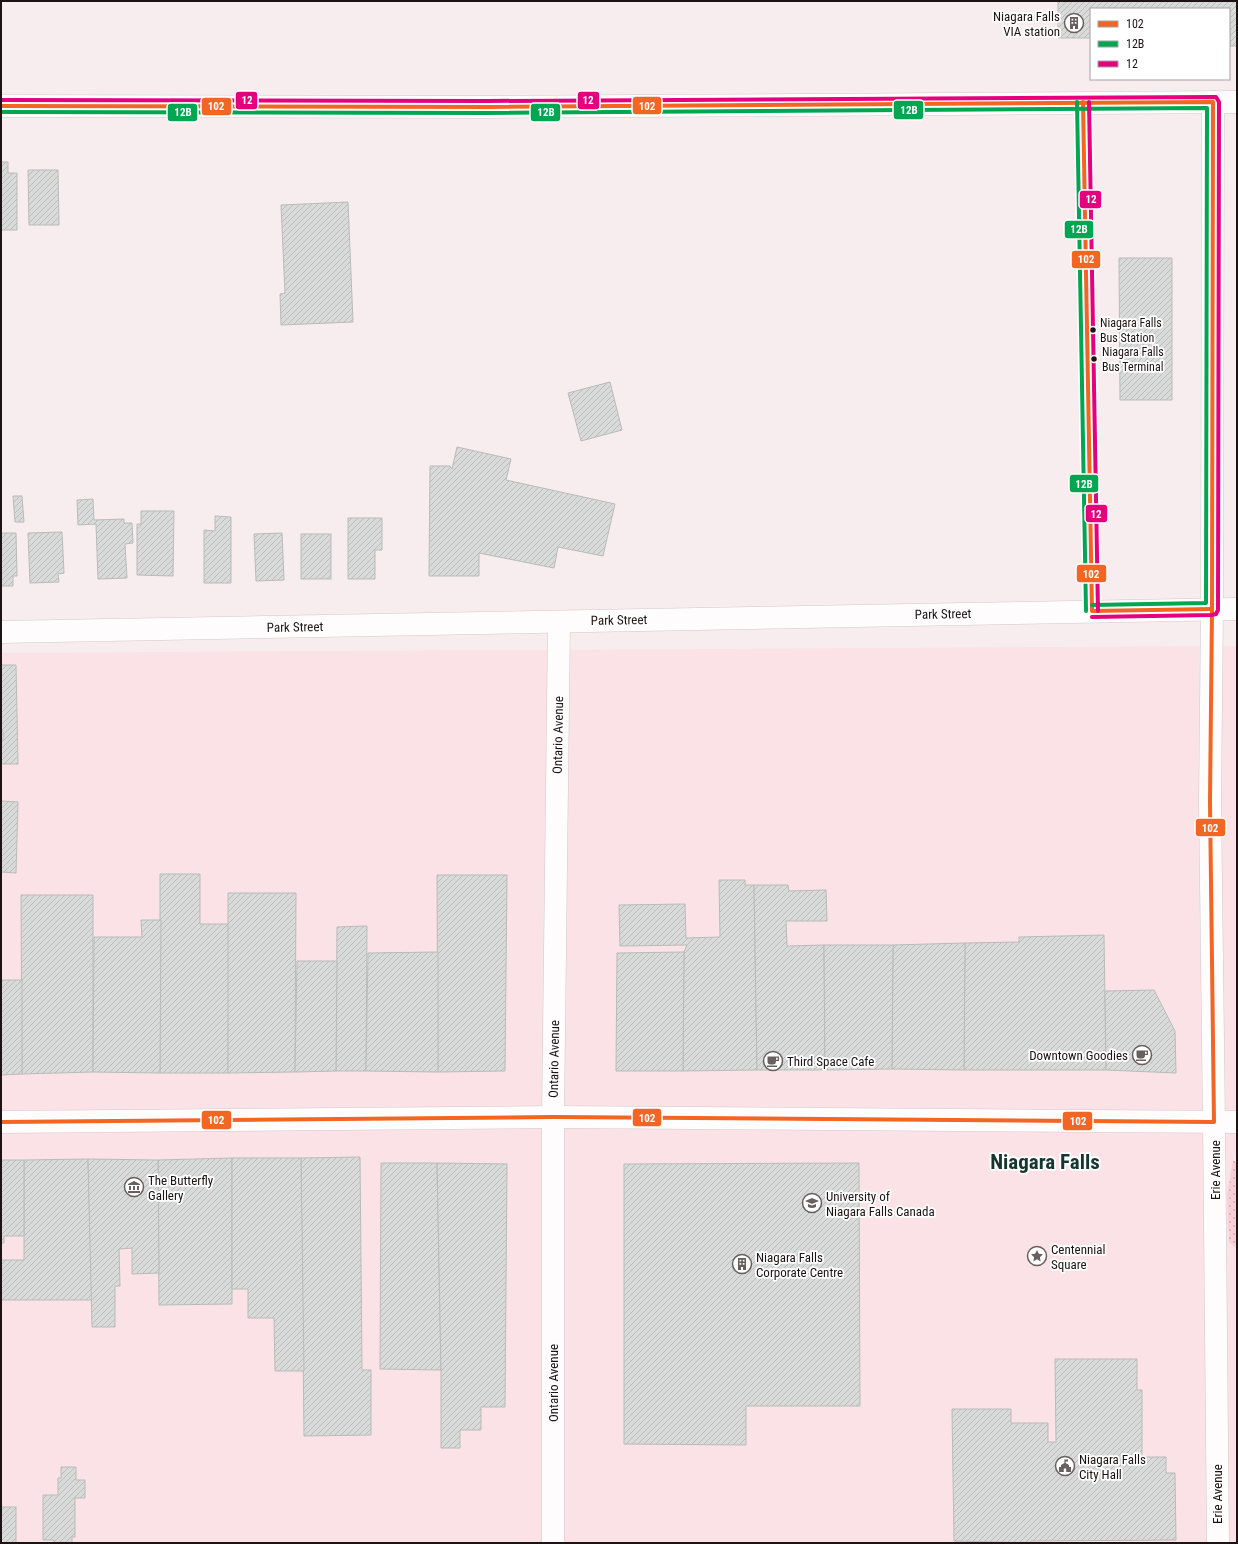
<svg xmlns="http://www.w3.org/2000/svg" width="1238" height="1544" viewBox="0 0 1238 1544" font-family="'Roboto Condensed',sans-serif">
<defs>
<pattern id="park-dots" width="8" height="8" patternUnits="userSpaceOnUse"><rect width="8" height="8" fill="#f8ced7"/><path d="M2 2h.1M6 6h.1" fill="none" stroke="#d4b0b8" stroke-width="1.8" stroke-linecap="round"/></pattern>
<pattern id="building-hatch" width="6" height="6" patternUnits="userSpaceOnUse"><rect width="6" height="6" fill="#d9dbda"/><path d="M-1 1l2-2M0 6l6-6M5 7l2-2" fill="none" stroke="#babbba"/></pattern>
</defs>
<rect width="100%" height="100%" fill="#f7ecee"/>
<path fill="#fae2e6" d="M 1237,646 L 1237,1145 L 1227,1195 L 1229,1242 L 1237,1249 L 1237,1543 L 1,1543 L 1,653 Z"/>
<path fill="url(#park-dots)" d="M 1233,1161 L 1237,1161 L 1237,1249 L 1229,1242 L 1227,1195 Z"/>
<g fill="url(#building-hatch)" stroke="#b9bbba">
<path d="M 1058,1 L 1237,1 L 1237,46 L 1230,46 L 1229,9 L 1091,9 L 1091,38 L 1058,38 Z"/>
<path d="M 1,162 L 8,162 L 8,173 L 17,173 L 17,230 L 1,230 Z"/>
<path d="M 28,170 L 58,170 L 59,225 L 29,225 Z"/>
<path d="M 348,202 L 353,322 L 281,325 L 280,294 L 285,293 L 281,205 Z"/>
<path d="M 1119,258 L 1172,258 L 1172,400 L 1120,400 Z"/>
<path d="M 610,382 L 622,430 L 581,441 L 568,393 Z"/>
<path d="M 457,447 L 511,459 L 506,480 L 615,504 L 603,556 L 558,547 L 554,568 L 479,553 L 479,576 L 429,576 L 430,466 L 450,466 L 452,469 Z"/>
<path d="M 13,496 L 22,496 L 24,522 L 15,522 Z"/>
<path d="M 93,499 L 94,520 L 124,519 L 124,523 L 132,523 L 133,543 L 125,544 L 127,578 L 98,579 L 96,524 L 78,525 L 77,500 Z"/>
<path d="M 141,511 L 174,511 L 173,576 L 137,575 L 137,524 L 141,524 Z"/>
<path d="M 215,516 L 231,517 L 231,583 L 204,583 L 204,530 L 215,531 Z"/>
<path d="M 348,518 L 382,518 L 382,550 L 375,550 L 375,579 L 348,579 Z"/>
<path d="M 62,532 L 64,573 L 58,574 L 59,582 L 30,583 L 28,533 Z"/>
<path d="M 1,533 L 16,533 L 17,576 L 13,576 L 13,586 L 1,586 Z"/>
<path d="M 282,533 L 284,580 L 256,581 L 254,534 Z"/>
<rect x="301" y="534" width="30" height="45"/>
<path d="M 1,665 L 16,665 L 18,764 L 1,764 L 1,740 L 3,740 L 3,731 L 1,731 Z"/>
<path d="M 1,801 L 18,802 L 16,873 L 1,872 Z"/>
<path d="M 160,874 L 200,874 L 200,924 L 229,924 L 228,1073 L 160,1073 Z"/>
<path d="M 437,875 L 507,875 L 505,1071 L 438,1072 Z"/>
<path d="M 719,880 L 745,880 L 745,885 L 754,885 L 757,1070 L 683,1071 L 684,952 L 687,945 L 620,946 L 619,905 L 685,904 L 686,938 L 720,937 Z"/>
<path d="M 754,885 L 788,885 L 789,891 L 826,890 L 827,921 L 786,921 L 787,946 L 824,945 L 825,1070 L 757,1070 Z"/>
<path d="M 228,893 L 296,893 L 295,1072 L 228,1073 Z"/>
<path d="M 21,895 L 93,895 L 93,1072 L 22,1074 Z"/>
<path d="M 141,920 L 161,920 L 160,1073 L 93,1072 L 94,937 L 142,937 Z"/>
<path d="M 367,926 L 366,1071 L 336,1071 L 337,927 Z"/>
<path d="M 1104,935 L 1106,1070 L 964,1070 L 965,943 L 1019,942 L 1019,937 Z"/>
<path d="M 965,943 L 964,1070 L 892,1069 L 893,945 Z"/>
<path d="M 824,945 L 893,945 L 892,1069 L 825,1070 Z"/>
<path d="M 438,952 L 438,1072 L 366,1071 L 368,953 Z"/>
<path d="M 684,952 L 683,1071 L 616,1071 L 617,953 Z"/>
<path d="M 297,961 L 337,961 L 336,1071 L 295,1072 Z"/>
<path d="M 1,980 L 22,980 L 22,1074 L 1,1075 Z"/>
<path d="M 1154,990 L 1175,1031 L 1176,1073 L 1106,1070 L 1105,991 Z"/>
<path d="M 360,1157 L 362,1370 L 371,1370 L 371,1435 L 304,1436 L 301,1158 Z"/>
<path d="M 232,1158 L 232,1304 L 159,1305 L 158,1160 Z"/>
<path d="M 232,1158 L 301,1158 L 304,1371 L 275,1371 L 274,1318 L 248,1318 L 248,1289 L 232,1289 Z"/>
<path d="M 88,1159 L 92,1300 L 1,1300 L 1,1260 L 24,1260 L 24,1160 Z"/>
<path d="M 88,1159 L 158,1160 L 159,1273 L 132,1274 L 132,1248 L 119,1249 L 120,1286 L 115,1286 L 115,1327 L 92,1327 Z"/>
<path d="M 1,1160 L 24,1160 L 24,1236 L 4,1236 L 4,1243 L 1,1243 Z"/>
<path d="M 381,1163 L 437,1163 L 441,1370 L 380,1369 Z"/>
<path d="M 437,1163 L 507,1164 L 505,1407 L 481,1407 L 481,1430 L 460,1430 L 460,1448 L 441,1448 L 441,1370 Z"/>
<path d="M 859,1163 L 860,1406 L 746,1406 L 746,1445 L 624,1444 L 624,1164 Z"/>
<path d="M 1055,1359 L 1137,1359 L 1137,1390 L 1142,1390 L 1142,1457 L 1166,1457 L 1166,1473 L 1175,1473 L 1176,1540 L 1031,1541 L 1031,1543 L 954,1541 L 952,1409 L 1011,1409 L 1011,1423 L 1048,1423 L 1048,1442 L 1056,1442 Z"/>
<path d="M 61,1467 L 76,1467 L 76,1480 L 85,1480 L 85,1498 L 75,1498 L 75,1537 L 72,1537 L 72,1543 L 54,1543 L 54,1540 L 43,1540 L 43,1495 L 58,1495 L 58,1478 L 61,1478 Z"/>
<rect x="1" y="1507" width="15" height="36"/>
</g>
<g fill="none" stroke-linecap="round" stroke-linejoin="round">
<defs>
<g id="street">
<path d="M 1213,102 L 1212,609 L 1210,802 L 1214,1122 L 1218,1543"/>
<path d="M 1,632 L 1237,609"/>
<path d="M 553,1543 L 553,1117 L 559,622"/>
</g>
<g id="secondary">
<path d="M 1,106 L 487,107 L 1237,102"/>
<path d="M 1,1122 L 553,1117 L 1237,1122"/>
</g>
</defs>
<use href="#street" stroke="#d3c8ca" stroke-width="23"/>
<use href="#secondary" stroke="#d3c8ca" stroke-width="23"/>
<use href="#street" stroke="#fefcfc" stroke-width="22"/>
<use href="#secondary" stroke="#fefcfc" stroke-width="22"/>
<defs>
<g id="bus-1">
<path d="M 1083,102 L 1092,611 L 1212,609"/>
<path d="M 1,106 L 487,107 L 1213,102 L 1212,609 L 1210,802 L 1214,1122 L 553,1117 L 1,1122"/>
</g>
<g id="bus-2">
<path d="M 1077,102 L 1086,611"/>
<path d="M 1,112 L 487,113 L 1207,108 L 1206,603 L 1092,605"/>
</g>
<g id="bus-3">
<path d="M 1,100 L 487,101 L 1216,97 L 1219,102 L 1218,610 L 1216,614 L 1212,615 L 1092,617"/>
<path d="M 1089,102 L 1098,611"/>
</g>
</defs>
<use href="#bus-1" stroke="#fff" stroke-width="7"/>
<use href="#bus-2" stroke="#fff" stroke-width="7"/>
<use href="#bus-3" stroke="#fff" stroke-width="7"/>
<use href="#bus-1" stroke="#f26522" stroke-width="4"/>
<use href="#bus-2" stroke="#00a651" stroke-width="4"/>
<use href="#bus-3" stroke="#e5007d" stroke-width="4"/>
</g>
<defs>
<symbol id="building-ring" viewBox="-11 -11 22 22"><circle r="9.5" fill="#fff" stroke="#695e60" stroke-width="1.5"/><path d="M-4-6H4V6H1V3H-1V6H-4ZM-2.5-4.3h1.7v1.8h-1.7ZM.8-4.3h1.7v1.8H.8ZM-2.5-1h1.7V.8h-1.7ZM.8-1h1.7V.8H.8Z" fill="#695e60"/></symbol>
<symbol id="cafe-ring" viewBox="-11 -11 22 22"><circle r="9.5" fill="#fff" stroke="#695e60" stroke-width="1.5"/><path d="M-5.5-4.5H6V0H3Q3 3.5 0 3.5H-2.5Q-5.5 3.5-5.5 0ZM3-3.2v2h1.7v-2ZM-6 4.5H4V6H-6Z" fill="#695e60"/></symbol>
<symbol id="museum-ring" viewBox="-11 -11 22 22"><circle r="9.5" fill="#fff" stroke="#695e60" stroke-width="1.5"/><path d="M0-6L6-3V-2H-6V-3ZM-5-1h2V3h-2ZM-1-1h2V3h-2ZM3-1h2V3H3ZM-6 4H6V6H-6Z" fill="#695e60"/></symbol>
<symbol id="university-ring" viewBox="-11 -11 22 22"><circle r="9.5" fill="#fff" stroke="#695e60" stroke-width="1.5"/><path d="M0-5L7-2L0 1L-7-2ZM-4 1L0 2.5L4 1V4Q0 6-4 4Z" fill="#695e60"/></symbol>
<symbol id="sight-ring" viewBox="-11 -11 22 22"><circle r="9.5" fill="#fff" stroke="#695e60" stroke-width="1.5"/><path d="M0-6L1.8-2.2L6-1.7L2.9 1.2L3.7 5.4L0 3.3L-3.7 5.4L-2.9 1.2L-6-1.7L-1.8-2.2Z" fill="#695e60"/></symbol>
<symbol id="civic-ring" viewBox="-11 -11 22 22"><circle r="9.5" fill="#fff" stroke="#695e60" stroke-width="1.5"/><path d="M-.6-6.5H3V-4.5H.6V-3L4-1V1h2V6H-6V1h2V-1L-.6-3ZM-1.2 2.5V6h2.4V2.5Z" fill="#695e60"/></symbol>
</defs>
<g fill-rule="evenodd">
<use href="#building-ring" x="1063" y="12" width="22" height="22"/>
<use href="#cafe-ring" x="1131" y="1044" width="22" height="22"/>
<use href="#cafe-ring" x="762" y="1050" width="22" height="22"/>
<use href="#museum-ring" x="123" y="1176" width="22" height="22"/>
<use href="#university-ring" x="801" y="1192" width="22" height="22"/>
<use href="#sight-ring" x="1026" y="1245" width="22" height="22"/>
<use href="#building-ring" x="731" y="1253" width="22" height="22"/>
<use href="#civic-ring" x="1054" y="1455" width="22" height="22"/>
</g>
<g fill="#1d1214" stroke="#fff" stroke-width="1.5">
<circle cx="1093" cy="330" r="3.5"/>
<circle cx="1094" cy="359" r="3.5"/>
</g>
<g text-anchor="middle" dominant-baseline="central" stroke-width="3.5" stroke-linejoin="round" paint-order="stroke">
<g font-size="12" fill="#1d1214" stroke="#fff" text-anchor="start">
<text x="1100" y="323">Niagara Falls<tspan x="1100" dy="15">Bus Station</tspan></text>
<text x="1102" y="352">Niagara Falls<tspan x="1102" dy="15">Bus Terminal</tspan></text>
</g>
<g font-size="13" fill="#1d1214" stroke="#fff" text-anchor="start">
<text x="1060" y="16" text-anchor="end">Niagara Falls<tspan x="1060" dy="15">VIA station</tspan></text>
<text x="1128" y="1055" text-anchor="end">Downtown Goodies</text>
<text x="787" y="1061">Third Space Cafe</text>
<text x="148" y="1180">The Butterfly<tspan x="148" dy="15">Gallery</tspan></text>
<text x="826" y="1196">University of<tspan x="826" dy="15">Niagara Falls Canada</tspan></text>
<text x="1051" y="1249">Centennial<tspan x="1051" dy="15">Square</tspan></text>
<text x="756" y="1257">Niagara Falls<tspan x="756" dy="15">Corporate Centre</tspan></text>
<text x="1079" y="1459">Niagara Falls<tspan x="1079" dy="15">City Hall</tspan></text>
</g>
<g font-size="13" fill="#1d1214" stroke="#fff">
<text transform="translate(943 614) rotate(-1)">Park Street</text>
<text transform="translate(619 620) rotate(-1)">Park Street</text>
<text transform="translate(295 627) rotate(-1)">Park Street</text>
<text transform="translate(558 735) rotate(-89)">Ontario Avenue</text>
<text transform="translate(554 1059) rotate(-89)">Ontario Avenue</text>
<text transform="translate(1215 1170) rotate(-90)">Erie Avenue</text>
<text transform="translate(553 1383) rotate(-90)">Ontario Avenue</text>
<text transform="translate(1217 1494) rotate(-90)">Erie Avenue</text>
</g>
<g font-size="21" font-weight="bold" fill="#163630" stroke="#fff">
<text x="1045" y="1162">Niagara Falls</text>
</g>
</g>
<g stroke="#fff" stroke-width="1.5">
<rect x="577" y="91" width="23" height="19" rx="4" fill="#e5007d"/>
<rect x="235" y="91" width="23" height="19" rx="4" fill="#e5007d"/>
<rect x="632" y="96" width="30" height="19" rx="4" fill="#f26522"/>
<rect x="201" y="97" width="31" height="19" rx="4" fill="#f26522"/>
<rect x="893" y="100" width="31" height="20" rx="4" fill="#00a651"/>
<rect x="167" y="103" width="31" height="19" rx="4" fill="#00a651"/>
<rect x="530" y="103" width="31" height="19" rx="4" fill="#00a651"/>
<rect x="1079" y="190" width="23" height="19" rx="4" fill="#e5007d"/>
<rect x="1064" y="220" width="30" height="19" rx="4" fill="#00a651"/>
<rect x="1071" y="250" width="30" height="19" rx="4" fill="#f26522"/>
<rect x="1069" y="474" width="30" height="19" rx="4" fill="#00a651"/>
<rect x="1085" y="504" width="23" height="19" rx="4" fill="#e5007d"/>
<rect x="1076" y="564" width="31" height="19" rx="4" fill="#f26522"/>
<rect x="1195" y="818" width="31" height="19" rx="4" fill="#f26522"/>
<rect x="632" y="1108" width="30" height="19" rx="4" fill="#f26522"/>
<rect x="201" y="1110" width="31" height="20" rx="4" fill="#f26522"/>
<rect x="1062" y="1111" width="31" height="20" rx="4" fill="#f26522"/>
</g>
<g font-size="11" text-anchor="middle" font-weight="bold" fill="#fff">
<text x="588" y="104">12</text>
<text x="247" y="104">12</text>
<text x="647" y="110">102</text>
<text x="216" y="110">102</text>
<text x="909" y="114">12B</text>
<text x="183" y="116">12B</text>
<text x="546" y="116">12B</text>
<text x="1091" y="203">12</text>
<text x="1079" y="233">12B</text>
<text x="1086" y="263">102</text>
<text x="1084" y="488">12B</text>
<text x="1096" y="518">12</text>
<text x="1091" y="578">102</text>
<text x="1210" y="832">102</text>
<text x="647" y="1122">102</text>
<text x="216" y="1124">102</text>
<text x="1078" y="1125">102</text>
</g>
<rect width="1238" height="1544" fill="none" stroke="#1d1214" stroke-width="4"/>
<rect x="1090" y="8" width="140" height="72" fill="#ffffff" stroke="#a5a0a1"/>
<rect x="1098" y="21" width="20" height="6" fill="#f26522" stroke="#a5a0a1"/>
<text x="1126" y="28" font-size="12" fill="#1d1214">102</text>
<rect x="1098" y="41" width="20" height="6" fill="#00a651" stroke="#a5a0a1"/>
<text x="1126" y="48" font-size="12" fill="#1d1214">12B</text>
<rect x="1098" y="61" width="20" height="6" fill="#e5007d" stroke="#a5a0a1"/>
<text x="1126" y="68" font-size="12" fill="#1d1214">12</text>
</svg>
